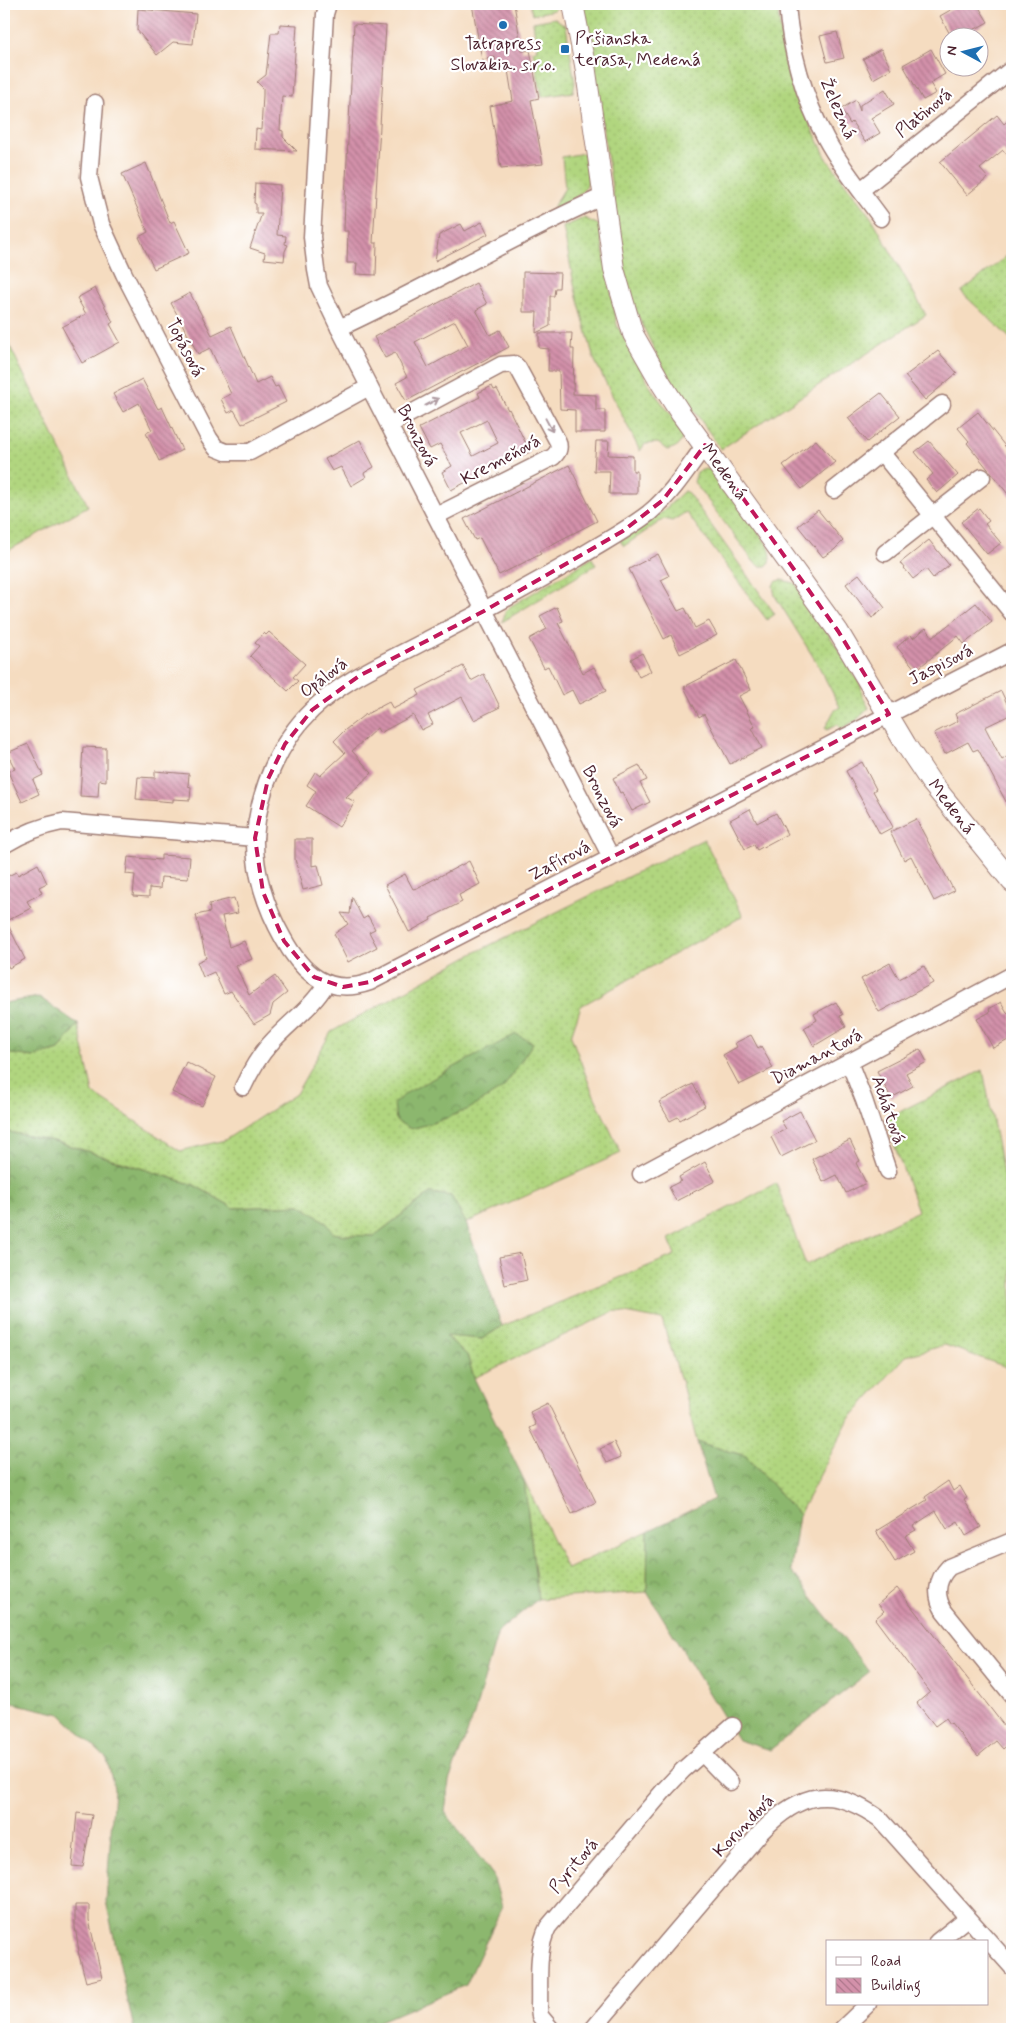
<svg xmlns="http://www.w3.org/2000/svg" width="1016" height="2033" viewBox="0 0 1016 2033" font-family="Mynerve,sans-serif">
<defs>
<pattern id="grass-dots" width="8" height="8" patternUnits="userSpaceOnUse" patternTransform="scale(1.25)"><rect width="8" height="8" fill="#b1d67f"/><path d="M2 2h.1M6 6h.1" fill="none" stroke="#9ab76e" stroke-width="1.8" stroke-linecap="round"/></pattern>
<pattern id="forest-crowns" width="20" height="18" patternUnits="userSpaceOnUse" patternTransform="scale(1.25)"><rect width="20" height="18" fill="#8cb76e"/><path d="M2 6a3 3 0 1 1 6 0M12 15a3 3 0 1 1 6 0" fill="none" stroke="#74945b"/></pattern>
<pattern id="building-back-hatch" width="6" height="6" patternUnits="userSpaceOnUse" patternTransform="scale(1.25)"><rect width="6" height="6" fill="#d391aa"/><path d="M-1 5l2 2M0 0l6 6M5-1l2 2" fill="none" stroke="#ad768b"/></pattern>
</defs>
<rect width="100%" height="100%" fill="#fff"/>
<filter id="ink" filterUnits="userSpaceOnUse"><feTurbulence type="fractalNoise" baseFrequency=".02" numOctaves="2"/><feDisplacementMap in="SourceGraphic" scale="10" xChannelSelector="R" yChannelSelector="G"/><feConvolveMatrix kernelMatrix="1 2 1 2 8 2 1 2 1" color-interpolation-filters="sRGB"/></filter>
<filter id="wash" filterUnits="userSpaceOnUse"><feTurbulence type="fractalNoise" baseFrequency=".0096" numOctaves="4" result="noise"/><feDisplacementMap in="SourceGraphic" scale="20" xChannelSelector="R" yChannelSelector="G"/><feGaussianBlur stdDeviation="1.12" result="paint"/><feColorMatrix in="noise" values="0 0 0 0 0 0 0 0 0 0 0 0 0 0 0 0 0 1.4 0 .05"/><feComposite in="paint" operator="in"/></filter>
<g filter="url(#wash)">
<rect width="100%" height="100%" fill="#f5dcc0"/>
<g fill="url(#grass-dots)" stroke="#7e7a55">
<path d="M 530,4 L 561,4 L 554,10 L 532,15 Z"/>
<path d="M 581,4 L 777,4 L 781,34 L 799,101 L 827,159 L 873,220 L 926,315 L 721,449 L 661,364 L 629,297 L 603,129 Z"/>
<path d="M 555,18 L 566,26 L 575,83 L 573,92 L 542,97 L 533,51 L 537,50 L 533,22 Z"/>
<path d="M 584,153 C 585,161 588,172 588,180 C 587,195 564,203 552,209 L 565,188 L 562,157 Z"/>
<path d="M 584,218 L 599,225 L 617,325 L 653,391 L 684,432 C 681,444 679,447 667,450 L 658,443 L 645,444 L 640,451 L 594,359 L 575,289 L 563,227 Z"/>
<path d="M 1012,252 L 1012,340 L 961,292 Z"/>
<path d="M 4,334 L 88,506 L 4,553 Z"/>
<path d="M 705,469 L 714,470 L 769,547 C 771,555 773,561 766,566 L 760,566 L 754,562 L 694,482 L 697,472 Z"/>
<path d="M 684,491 L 688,493 L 775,614 L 767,620 L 686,512 L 672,521 L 664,519 L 624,546 L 620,541 L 662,512 Z"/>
<path d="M 592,558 L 596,565 L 502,622 L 506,611 L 511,606 Z"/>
<path d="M 781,580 L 795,583 L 833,641 L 861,686 L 862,695 L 869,708 L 857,720 L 840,729 L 838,724 L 827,730 L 825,728 L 834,711 L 840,707 L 817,663 L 775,596 L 773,586 L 775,582 Z"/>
<path d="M 704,839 L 743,916 L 581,1006 L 571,1036 L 591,1089 L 621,1153 L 466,1223 L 451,1196 L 430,1193 L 374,1236 L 345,1235 L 332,1233 L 326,1222 L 300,1205 L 234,1208 L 194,1185 L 58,1142 L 4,1131 L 4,1053 L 34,1057 L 59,1050 L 78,1024 L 93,1093 L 180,1151 L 225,1140 L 296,1094 L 331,1032 L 468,956 Z"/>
<path d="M 983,1070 L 1012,1219 L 1012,1368 L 1009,1368 L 945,1345 L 906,1356 L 849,1419 L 799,1515 L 746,1456 L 697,1442 L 682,1384 L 662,1320 L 615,1311 L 474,1378 L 467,1355 L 445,1335 L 482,1339 L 502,1326 L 675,1255 L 669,1239 L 776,1183 L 806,1265 L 918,1211 L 885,1119 Z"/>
<path d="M 524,1480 L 567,1569 L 648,1531 L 647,1592 L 538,1599 Z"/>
</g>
<g fill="url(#forest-crowns)" stroke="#6b6b4c">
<path d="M 39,997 L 78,1024 L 59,1050 L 34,1057 L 4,1053 L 4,1003 Z"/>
<path d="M 516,1034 L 533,1043 L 503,1088 L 469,1109 L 439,1121 L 411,1129 L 396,1121 L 394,1103 L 408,1092 Z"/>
<path d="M 4,1131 L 58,1142 L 194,1185 L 234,1208 L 300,1205 L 326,1222 L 333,1233 L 345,1235 L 374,1236 L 430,1193 L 451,1196 L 466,1223 L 502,1326 L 482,1339 L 446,1336 L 467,1355 L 474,1378 L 524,1480 L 538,1599 L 498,1632 L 474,1715 L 449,1781 L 445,1812 L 493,1875 L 502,1907 L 466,1985 L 373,2024 L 372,2029 L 134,2029 L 106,1901 L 114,1789 L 107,1759 L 60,1714 L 4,1701 Z"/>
<path d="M 697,1442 L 746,1456 L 799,1515 L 791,1570 L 869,1672 L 770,1750 L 738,1740 L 647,1592 L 648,1531 L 714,1499 Z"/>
</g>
<g id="blocks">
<g fill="url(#building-back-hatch)" fill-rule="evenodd">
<path d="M 472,4 L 514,4 L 522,51 L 530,50 L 539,98 L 531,100 L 543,164 L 501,168 L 490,106 L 513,101 L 508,70 L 496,64 L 495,57 L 482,60 Z"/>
<path d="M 961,4 L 977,4 L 988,22 L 970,32 L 973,38 L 952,38 L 940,16 Z"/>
<path d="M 138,9 L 196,14 L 193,44 L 173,42 L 157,55 L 137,30 Z"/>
<path d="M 280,24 L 297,25 L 292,97 L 282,96 L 280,130 L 283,131 L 283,137 L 297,151 L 255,149 L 256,129 L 261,130 L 263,95 L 263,88 L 257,82 L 266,75 L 271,33 L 279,33 Z"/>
<path d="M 354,24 L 386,26 L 373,243 L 377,243 L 376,275 L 356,274 L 357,263 L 347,263 L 348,231 L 344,231 L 345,199 Z"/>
<path d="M 837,32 L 844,58 L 827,62 L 820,36 Z"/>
<path d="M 881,49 L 891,69 L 873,79 L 863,59 Z"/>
<path d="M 931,49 L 945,74 L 930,83 L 936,93 L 923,100 L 903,65 Z"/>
<path d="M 885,89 L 894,104 L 871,118 L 880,133 L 865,142 L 852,122 L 850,124 L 841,109 L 856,100 L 860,111 L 860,105 Z"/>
<path d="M 997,115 L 1004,124 L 1012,117 L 1012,161 L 1003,150 L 980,169 L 988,178 L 967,195 L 940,162 Z"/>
<path d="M 146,163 L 170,223 L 174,221 L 189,253 L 154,269 L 139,237 L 148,232 L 122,174 Z"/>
<path d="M 255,183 L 280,185 L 277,235 L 286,236 L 285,244 L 288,245 L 285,251 L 284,261 L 264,259 L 265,253 L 250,248 L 262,213 L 256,213 L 256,204 L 254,203 Z"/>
<path d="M 482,222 L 488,234 L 435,261 L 439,235 L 461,224 L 465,231 Z"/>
<path d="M 523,272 L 560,273 L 559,288 L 555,288 L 554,296 L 550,296 L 550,326 L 536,333 L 537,312 L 523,312 Z"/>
<path d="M 476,283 L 487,304 L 476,310 L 490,335 L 500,330 L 509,347 L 406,401 L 396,383 L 407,377 L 395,353 L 385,358 L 374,337 ZM 455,321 L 468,345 L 428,367 L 415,342 Z"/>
<path d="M 95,288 L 113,322 L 110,324 L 120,342 L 82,363 L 62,327 L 86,314 L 77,298 Z"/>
<path d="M 190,293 L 212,335 L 231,326 L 256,384 L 270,377 L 275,387 L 278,386 L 286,402 L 242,424 L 234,410 L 228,413 L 221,399 L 231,394 L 210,348 L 198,354 L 171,303 Z"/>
<path d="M 539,333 L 572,333 L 571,349 L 574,349 L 573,394 L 596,395 L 596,410 L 605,410 L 605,432 L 575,432 L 575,410 L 560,409 L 559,371 L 548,371 L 549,349 L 539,348 Z"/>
<path d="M 938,351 L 957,373 L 925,400 L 905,376 Z"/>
<path d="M 142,379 L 158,409 L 162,407 L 182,450 L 159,461 L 146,433 L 152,430 L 139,403 L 123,412 L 113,394 Z"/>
<path d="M 492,386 L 494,390 L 497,389 L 508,410 L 509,409 L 530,452 L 513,460 L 512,458 L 451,490 L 442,472 L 452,466 L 440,444 L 430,449 L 419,428 L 480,397 L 478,393 ZM 487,420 L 498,443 L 473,456 L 461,433 Z"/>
<path d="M 881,393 L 900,416 L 867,442 L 848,418 Z"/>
<path d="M 978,412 L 1012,455 L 1012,499 L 967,443 L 969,441 L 958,428 Z"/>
<path d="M 360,440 L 374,467 L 364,473 L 366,477 L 351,486 L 341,467 L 332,471 L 325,459 Z"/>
<path d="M 816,440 L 835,462 L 802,489 L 783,465 Z"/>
<path d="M 596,441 L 609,441 L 608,455 L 633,456 L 633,471 L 637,471 L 637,494 L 609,494 L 610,471 L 594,471 Z"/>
<path d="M 929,441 L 958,475 L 937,493 L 926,480 L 933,474 L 915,452 Z"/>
<path d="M 569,465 L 597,521 L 539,551 L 541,554 L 499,575 L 480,538 L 475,540 L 464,519 Z"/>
<path d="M 979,508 L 989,521 L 985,524 L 1001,543 L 987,554 L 961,522 Z"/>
<path d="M 818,510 L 843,541 L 834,550 L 823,557 L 798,526 Z"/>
<path d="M 929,540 L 949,565 L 933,578 L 926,569 L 913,579 L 900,563 Z"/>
<path d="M 658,554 L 669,576 L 661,580 L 678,611 L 685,608 L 695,628 L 709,621 L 717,635 L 680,654 L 671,635 L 664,639 L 629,569 Z"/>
<path d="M 859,574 L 885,608 L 872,618 L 846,584 Z"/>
<path d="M 976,603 L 992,622 L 964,644 L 958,636 L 916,670 L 897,647 L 911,635 L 913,638 L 926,628 L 933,637 Z"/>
<path d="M 557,607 L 563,621 L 558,623 L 583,673 L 594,667 L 606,691 L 579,704 L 572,690 L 562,695 L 548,666 L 544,668 L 529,639 L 547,629 L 540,616 Z"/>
<path d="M 269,632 L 305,664 L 293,677 L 298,681 L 288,691 L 250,656 L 259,646 L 255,643 L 264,633 L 266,635 Z"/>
<path d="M 642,653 L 651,671 L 639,677 L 631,659 Z"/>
<path d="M 736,660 L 751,690 L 739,696 L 755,727 L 752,728 L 762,748 L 730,764 L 704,714 L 699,717 L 684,687 Z"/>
<path d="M 463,666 L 471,681 L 484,674 L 500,707 L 474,720 L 462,697 L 428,715 L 433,724 L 421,730 L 413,715 L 380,733 L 377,728 L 352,751 L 372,773 L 346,797 L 355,802 L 339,827 L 306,806 L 316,791 L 307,785 L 315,772 L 320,776 L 345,753 L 334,741 L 345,730 L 363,716 L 389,702 L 393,709 L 420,695 L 417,690 Z"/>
<path d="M 1001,691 L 1012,714 L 985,727 L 1002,760 L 1012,754 L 1012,813 L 978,749 L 973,751 L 968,742 L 945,754 L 934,733 L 958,721 L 955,714 Z"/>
<path d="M 28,744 L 43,775 L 33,780 L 39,794 L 22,802 L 8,772 L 15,769 L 7,753 Z"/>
<path d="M 83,747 L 106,748 L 106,781 L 99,780 L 98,797 L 80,796 Z"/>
<path d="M 862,762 L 876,789 L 873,791 L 893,827 L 880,834 L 846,771 Z"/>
<path d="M 639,765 L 647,780 L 640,783 L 650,802 L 632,811 L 622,792 L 620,793 L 613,778 Z"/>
<path d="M 155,771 L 189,774 L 188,786 L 191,787 L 190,800 L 173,799 L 173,802 L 136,799 L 138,777 L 155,778 Z"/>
<path d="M 750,809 L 757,823 L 776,813 L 787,834 L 757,850 L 754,845 L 745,849 L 730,820 Z"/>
<path d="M 916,819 L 954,891 L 934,901 L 911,856 L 904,860 L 890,832 Z"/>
<path d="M 295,839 L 312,839 L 312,866 L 318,865 L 323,885 L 303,890 L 295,859 Z"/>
<path d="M 161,855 L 190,857 L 188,879 L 161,877 L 160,889 L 149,888 L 149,897 L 133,896 L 135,875 L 126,874 L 128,857 L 161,860 Z"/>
<path d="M 469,861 L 480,884 L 459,895 L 462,902 L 430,918 L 431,920 L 409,932 L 385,885 L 405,874 L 413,889 L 417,888 Z"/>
<path d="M 38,864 L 47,883 L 39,887 L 42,893 L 27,901 L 31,908 L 6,921 L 25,959 L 9,968 L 4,958 L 4,878 L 16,872 L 18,875 Z"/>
<path d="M 352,897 L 363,919 L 368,916 L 375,929 L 369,932 L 377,947 L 348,962 L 334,934 L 348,924 L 341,913 L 350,914 Z"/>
<path d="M 234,898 L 238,913 L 222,916 L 229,947 L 244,941 L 252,959 L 236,966 L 249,995 L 275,976 L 287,993 L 273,1004 L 270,1015 L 254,1024 L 231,991 L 224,994 L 214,972 L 203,977 L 197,962 L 206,958 L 196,915 L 210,912 L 209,904 Z"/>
<path d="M 890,963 L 899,979 L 924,966 L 933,983 L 879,1012 L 861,979 Z"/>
<path d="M 836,1002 L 843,1015 L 840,1016 L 846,1027 L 814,1046 L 804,1028 L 817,1020 L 814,1014 Z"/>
<path d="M 1001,1002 L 1008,1014 L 1012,1012 L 1012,1038 L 993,1048 L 977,1019 L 990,1012 L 989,1009 Z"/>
<path d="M 751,1035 L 758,1048 L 761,1046 L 773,1068 L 739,1085 L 723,1055 L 737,1047 L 735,1043 Z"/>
<path d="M 920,1049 L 927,1062 L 906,1073 L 913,1086 L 891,1098 L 877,1071 Z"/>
<path d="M 186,1062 L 216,1077 L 202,1106 L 172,1092 Z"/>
<path d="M 693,1084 L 705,1106 L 680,1120 L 678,1117 L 670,1121 L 659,1102 Z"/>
<path d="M 800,1111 L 815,1140 L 781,1157 L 771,1137 L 786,1129 L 781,1121 Z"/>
<path d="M 850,1140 L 860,1161 L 856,1163 L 866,1183 L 846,1193 L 837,1175 L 823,1182 L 812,1159 Z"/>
<path d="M 705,1162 L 715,1181 L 676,1201 L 669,1187 L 681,1181 L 679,1177 Z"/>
<path d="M 521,1253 L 527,1280 L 505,1285 L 499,1257 Z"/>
<path d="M 548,1403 L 596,1502 L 572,1514 L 530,1428 L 536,1425 L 530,1412 Z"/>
<path d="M 614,1442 L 621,1457 L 607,1463 L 600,1449 Z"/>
<path d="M 948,1481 L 953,1491 L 960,1486 L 967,1498 L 964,1500 L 981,1527 L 966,1536 L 958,1522 L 947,1529 L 936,1511 L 913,1526 L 916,1530 L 905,1536 L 914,1551 L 895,1562 L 876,1531 L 927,1500 L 925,1497 Z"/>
<path d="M 897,1588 L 1012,1736 L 1012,1741 L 1003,1749 L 996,1741 L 978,1756 L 951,1723 L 950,1724 L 946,1718 L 935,1726 L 917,1703 L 930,1692 L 875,1619 L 884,1611 L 878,1604 Z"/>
<path d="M 77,1813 L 92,1815 L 83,1867 L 72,1866 Z"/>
<path d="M 75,1905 L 89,1905 L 89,1920 L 102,1978 L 86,1982 L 78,1951 L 79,1951 L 75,1927 Z"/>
</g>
</g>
</g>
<g filter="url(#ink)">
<use href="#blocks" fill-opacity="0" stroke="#a07e76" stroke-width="1"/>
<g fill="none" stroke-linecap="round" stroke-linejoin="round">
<defs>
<g id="minor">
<path d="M 328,4 L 325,14 L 312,237 L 316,270 L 319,286 L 339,328 L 611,857"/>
<path d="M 787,4 C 790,49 804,99 826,139 C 841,167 862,192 881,218"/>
<path d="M 95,103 L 89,177 L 101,224 L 124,274 L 209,438 L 216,448 L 226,452 L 250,452 L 369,387"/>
<path d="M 861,190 L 1012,69"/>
<path d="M 339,328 C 428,287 513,236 604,196"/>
<path d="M 389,425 L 501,365 L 514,364 L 518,368 L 558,442 C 560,449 558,452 553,457 L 436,516"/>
<path d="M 705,445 C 688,468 672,494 649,513 C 627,530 602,543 578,558 C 528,587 478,614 427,640 C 388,661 344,679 312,710 C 279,742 258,791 255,838 C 254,872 266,908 283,938 C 302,973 328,997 370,982 L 1012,651"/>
<path d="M 881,452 L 1012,613"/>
<path d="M 834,490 L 942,404"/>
<path d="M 885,553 L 982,477"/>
<path d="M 4,845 C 22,834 41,826 62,822 L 255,838"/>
<path d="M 849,1062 L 864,1100 L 888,1171"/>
<path d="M 243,1087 C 250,1072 258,1057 270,1044 C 288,1023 312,1008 326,984"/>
<path d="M 641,1174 L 1012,975"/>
<path d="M 1012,1541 L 949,1567 C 936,1580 935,1596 944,1611 L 1012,1695"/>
<path d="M 702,1753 L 730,1782"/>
<path d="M 937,1942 L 967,1918"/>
<path d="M 551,2029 L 540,2016 L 539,2007 C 540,1982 536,1950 548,1927 L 666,1788 L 683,1770 L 733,1726"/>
<path d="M 593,2029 L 761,1832 C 801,1791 832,1785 880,1819 L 1012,1967"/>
<path d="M 842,2029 L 868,2004"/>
</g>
<path id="tertiary" d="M 573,4 L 585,65 L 614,269 L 633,334 L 661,383 L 681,414 L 838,631 L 906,745 L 930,781 L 1012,882"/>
</defs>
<use href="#minor" stroke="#a07e76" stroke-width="19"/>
<use href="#tertiary" stroke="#a07e76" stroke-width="22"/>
<use href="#minor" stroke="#fff" stroke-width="16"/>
<use href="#tertiary" stroke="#fff" stroke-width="20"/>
</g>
<defs><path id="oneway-shaft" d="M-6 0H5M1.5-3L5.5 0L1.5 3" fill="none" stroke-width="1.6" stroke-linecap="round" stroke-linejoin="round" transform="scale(1.25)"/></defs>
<g stroke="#ae9aa0">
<use href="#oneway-shaft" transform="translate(432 402) rotate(-28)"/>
<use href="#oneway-shaft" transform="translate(549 425) rotate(62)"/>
</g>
</g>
<path fill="none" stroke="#c2185b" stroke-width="4" stroke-dasharray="10 6" stroke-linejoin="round" d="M 705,445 L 838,631 L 889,714 L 370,982 L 343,987 L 314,977 L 284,941 L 263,892 L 255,838 L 268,779 L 285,744 L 312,710 L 359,676 L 484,611 L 623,531 L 663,500 Z"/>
<g fill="#1f6fb2" stroke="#fff" stroke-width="2">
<circle cx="503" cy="25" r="5"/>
<rect x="560" y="44" width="10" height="10" rx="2.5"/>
</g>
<g text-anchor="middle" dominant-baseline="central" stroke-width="4.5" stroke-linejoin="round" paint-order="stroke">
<g font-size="18" fill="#4a1f2b" stroke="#fff" text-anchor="start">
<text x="575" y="39">Pršianska<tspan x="575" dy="21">terasa, Medená</tspan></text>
<text x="503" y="44" text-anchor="middle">Tatrapress<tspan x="503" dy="21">Slovakia. s.r.o.</tspan></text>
</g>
<g font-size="18" fill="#4a1f2b" stroke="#fff">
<text transform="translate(838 109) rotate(66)">Železná</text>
<text transform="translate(924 113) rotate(-39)">Platinová</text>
<text transform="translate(185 348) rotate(63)">Topásová</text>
<text transform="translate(417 436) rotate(63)">Bronzová</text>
<text transform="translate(501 460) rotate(-28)">Kremeňová</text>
<text transform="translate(724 472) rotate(54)">Medená</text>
<text transform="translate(941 665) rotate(-27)">Jaspisová</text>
<text transform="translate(324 678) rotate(-37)">Opálová</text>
<text transform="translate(602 797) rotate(63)">Bronzová</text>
<text transform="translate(951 807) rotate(52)">Medená</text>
<text transform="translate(560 861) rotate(-28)">Zafírová</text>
<text transform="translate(817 1057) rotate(-28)">Diamantová</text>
<text transform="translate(888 1110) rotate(71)">Achátová</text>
<text transform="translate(744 1826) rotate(-46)">Korundová</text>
<text transform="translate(574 1866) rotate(-50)">Pyritová</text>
</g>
</g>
<rect width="1016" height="2033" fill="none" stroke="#fff" stroke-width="20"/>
<rect x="826" y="1940" width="162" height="65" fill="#ffffff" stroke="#b7a5aa"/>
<rect x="836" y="1957" width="25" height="8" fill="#ffffff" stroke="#b7a5aa"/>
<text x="871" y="1966" font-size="15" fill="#4a1f2b">Road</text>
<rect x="836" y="1978" width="25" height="15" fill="url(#building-back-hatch)" stroke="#b7a5aa"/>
<text x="871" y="1990" font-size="15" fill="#4a1f2b">Building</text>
<g transform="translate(964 52) rotate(277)"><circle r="24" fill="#ffffff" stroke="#b7a5aa"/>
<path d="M0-4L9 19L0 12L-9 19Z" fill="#1f6fb2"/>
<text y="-8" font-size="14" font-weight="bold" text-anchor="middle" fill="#4a1f2b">N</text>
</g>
</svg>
